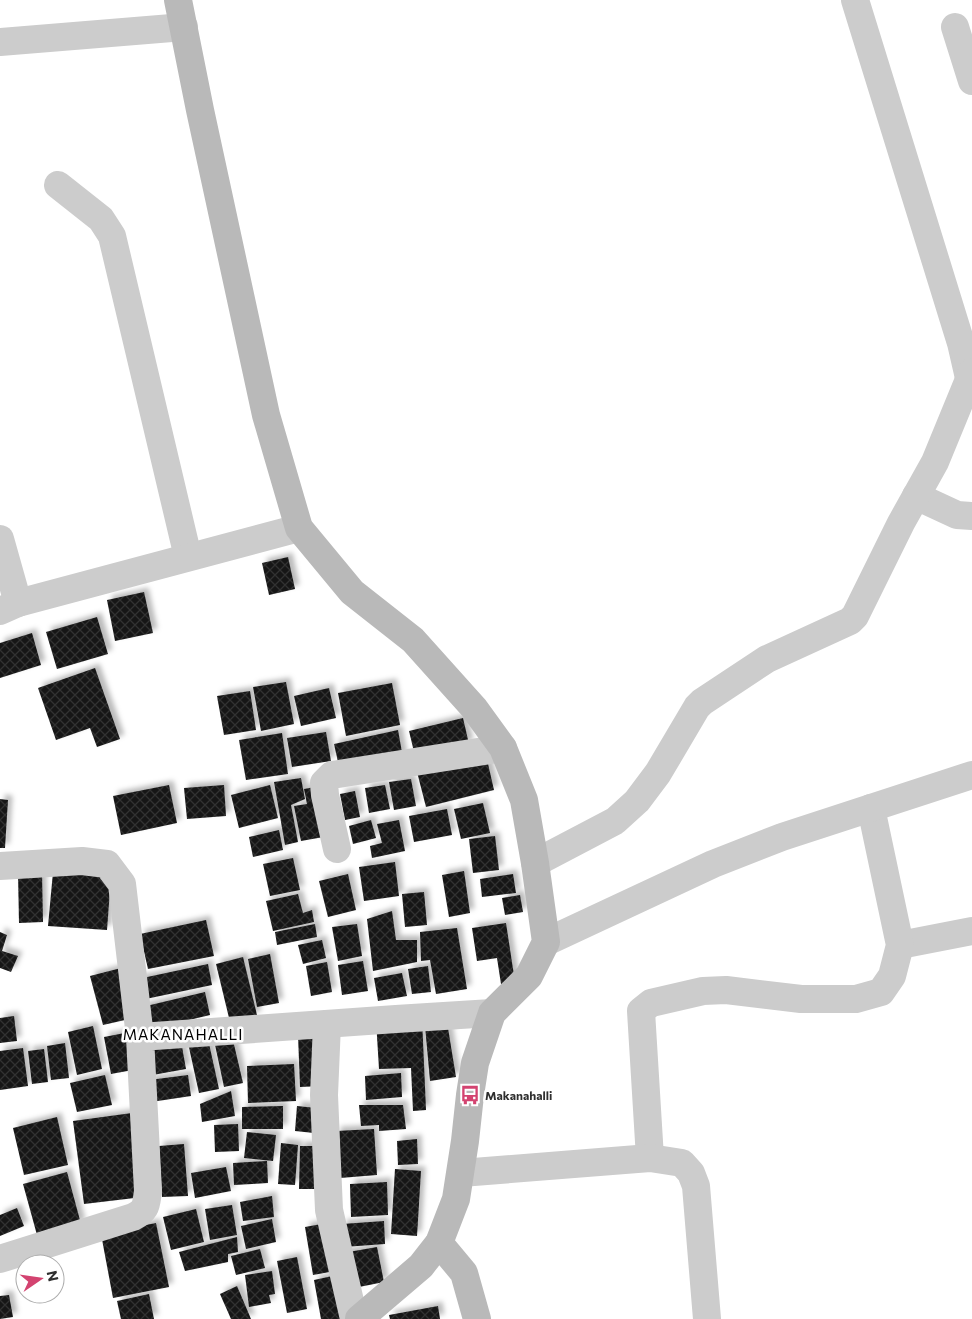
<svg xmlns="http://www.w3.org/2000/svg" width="972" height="1319" viewBox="0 0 972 1319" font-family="Commissioner,sans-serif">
<defs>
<pattern id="building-cross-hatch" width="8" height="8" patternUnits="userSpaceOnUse" patternTransform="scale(1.25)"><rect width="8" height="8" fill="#161616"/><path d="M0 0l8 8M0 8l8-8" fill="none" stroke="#303030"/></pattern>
<filter id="shadow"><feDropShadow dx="4.5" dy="-4.5" stdDeviation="2.5" flood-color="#0004"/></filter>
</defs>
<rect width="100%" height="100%" fill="#fff"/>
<g fill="url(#building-cross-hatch)" filter="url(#shadow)">
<path d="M 288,557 L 295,589 L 269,595 L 262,563 Z"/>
<path d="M 144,592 L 153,633 L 115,641 L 107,600 Z"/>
<path d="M 97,617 L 108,654 L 57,669 L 46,632 Z"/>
<path d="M 32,633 L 41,665 L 0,678 L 0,643 Z"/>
<path d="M 95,668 L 120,739 L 97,747 L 90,728 L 56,740 L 38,688 Z"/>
<path d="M 286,682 L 294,724 L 261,731 L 253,687 Z"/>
<path d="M 392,683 L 400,725 L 346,736 L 338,693 Z"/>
<path d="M 329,688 L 336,718 L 301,726 L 294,696 Z"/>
<path d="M 250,691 L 256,730 L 224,735 L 217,696 Z"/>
<path d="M 463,718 L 469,744 L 415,756 L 409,731 Z"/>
<path d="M 398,730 L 403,758 L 340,771 L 334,744 Z"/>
<path d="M 326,732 L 331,761 L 292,767 L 287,738 Z"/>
<path d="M 282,733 L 288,774 L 246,780 L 239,740 Z"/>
<path d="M 486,755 L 494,790 L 426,807 L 417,772 Z"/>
<path d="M 301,778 L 305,799 L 291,805 L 298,842 L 285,845 L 274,782 Z"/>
<path d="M 411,779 L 416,806 L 394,810 L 389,782 Z"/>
<path d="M 169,785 L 177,823 L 121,835 L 113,796 Z"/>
<path d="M 224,785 L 226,816 L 187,819 L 184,788 Z"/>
<path d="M 270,785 L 278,818 L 239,828 L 231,795 Z"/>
<path d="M 385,785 L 390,809 L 369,813 L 365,788 Z"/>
<path d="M 320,786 L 329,836 L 301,841 L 294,806 L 307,804 L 304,789 Z"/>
<path d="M 355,791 L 360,817 L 345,820 L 340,794 Z"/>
<path d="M 0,799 L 8,800 L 5,848 L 0,848 Z"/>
<path d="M 483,803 L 490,833 L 461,839 L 454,809 Z"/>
<path d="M 447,809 L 452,835 L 414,842 L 409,816 Z"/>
<path d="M 371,820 L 376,838 L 353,844 L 349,826 Z"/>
<path d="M 399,820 L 405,851 L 372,858 L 370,846 L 382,843 L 377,824 Z"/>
<path d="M 279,830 L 283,850 L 253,857 L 249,837 Z"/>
<path d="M 495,836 L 499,870 L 473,873 L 469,839 Z"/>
<path d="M 293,858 L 300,890 L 270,896 L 263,864 Z"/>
<path d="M 395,862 L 399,896 L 364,901 L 359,867 Z"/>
<path d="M 464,871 L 470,913 L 449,917 L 442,875 Z"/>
<path d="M 53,872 L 111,876 L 107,930 L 48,926 Z"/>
<path d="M 18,873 L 42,873 L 43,922 L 19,923 Z"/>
<path d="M 348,874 L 356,910 L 328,917 L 319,881 Z"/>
<path d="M 513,874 L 516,893 L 482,897 L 480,879 Z"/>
<path d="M 424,892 L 427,925 L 405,927 L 402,894 Z"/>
<path d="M 298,894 L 303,913 L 312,910 L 314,922 L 273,931 L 266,901 Z"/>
<path d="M 520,895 L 523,912 L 505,915 L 502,898 Z"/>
<path d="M 392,911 L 396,940 L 417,940 L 417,962 L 373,971 L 367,919 Z"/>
<path d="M 206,920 L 214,956 L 148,969 L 140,934 Z"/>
<path d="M 506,923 L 515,982 L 501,984 L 497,958 L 477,961 L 472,928 Z"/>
<path d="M 315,924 L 317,937 L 277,945 L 275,932 Z"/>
<path d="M 357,924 L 362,956 L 338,961 L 332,927 Z"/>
<path d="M 457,928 L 467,989 L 436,994 L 430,960 L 421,961 L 420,932 Z"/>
<path d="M 0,932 L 7,935 L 2,951 L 18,956 L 11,972 L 0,968 Z"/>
<path d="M 322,940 L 326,958 L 303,964 L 298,945 Z"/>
<path d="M 270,954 L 279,1003 L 257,1007 L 248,959 Z"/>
<path d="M 243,957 L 257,1015 L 230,1022 L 216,964 Z"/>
<path d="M 363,961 L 368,991 L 342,995 L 338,965 Z"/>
<path d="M 327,962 L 332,992 L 311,996 L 306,966 Z"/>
<path d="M 208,964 L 212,985 L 141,1000 L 138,979 Z"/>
<path d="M 428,966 L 431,992 L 412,994 L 408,969 Z"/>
<path d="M 125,967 L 138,1017 L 103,1025 L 90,976 Z"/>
<path d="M 402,973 L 407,996 L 378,1001 L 374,978 Z"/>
<path d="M 205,992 L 210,1015 L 147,1030 L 142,1007 Z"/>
<path d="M 14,1016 L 17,1041 L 0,1043 L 0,1018 Z"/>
<path d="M 422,1018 L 426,1110 L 413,1111 L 411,1068 L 379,1069 L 376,1020 Z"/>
<path d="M 447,1022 L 456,1077 L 430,1081 L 425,1026 Z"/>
<path d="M 93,1026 L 102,1069 L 77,1075 L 68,1032 Z"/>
<path d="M 130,1032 L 138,1069 L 111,1074 L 104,1037 Z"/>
<path d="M 321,1034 L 322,1086 L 300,1087 L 298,1035 Z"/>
<path d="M 232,1036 L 243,1083 L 224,1087 L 214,1040 Z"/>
<path d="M 208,1039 L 219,1089 L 199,1093 L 188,1043 Z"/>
<path d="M 181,1041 L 186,1069 L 147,1076 L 142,1047 Z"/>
<path d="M 65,1043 L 69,1078 L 51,1080 L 47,1046 Z"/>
<path d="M 23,1048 L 28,1086 L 0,1090 L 0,1051 Z"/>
<path d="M 44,1049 L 48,1082 L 32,1084 L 28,1051 Z"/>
<path d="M 294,1064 L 296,1101 L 248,1103 L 247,1066 Z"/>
<path d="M 401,1073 L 402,1097 L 366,1100 L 365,1076 Z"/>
<path d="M 105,1075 L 112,1105 L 77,1112 L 70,1083 Z"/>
<path d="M 188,1075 L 191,1096 L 151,1102 L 149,1080 Z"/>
<path d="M 231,1091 L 235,1116 L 202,1122 L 200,1104 Z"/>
<path d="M 359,1105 L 403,1105 L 406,1129 L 379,1131 L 379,1125 L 361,1126 Z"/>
<path d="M 283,1106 L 283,1129 L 242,1129 L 242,1107 Z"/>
<path d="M 297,1106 L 316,1108 L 314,1133 L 295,1131 Z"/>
<path d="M 132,1113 L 143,1197 L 84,1204 L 73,1121 Z"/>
<path d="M 57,1117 L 68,1165 L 24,1175 L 13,1128 Z"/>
<path d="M 238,1124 L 239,1151 L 215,1152 L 214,1125 Z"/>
<path d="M 374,1129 L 377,1175 L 340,1178 L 336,1131 Z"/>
<path d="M 247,1132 L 276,1135 L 273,1161 L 244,1158 Z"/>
<path d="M 417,1139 L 418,1164 L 398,1165 L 397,1141 Z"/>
<path d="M 281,1143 L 298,1145 L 295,1185 L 278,1184 Z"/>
<path d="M 184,1144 L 188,1196 L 162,1197 L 159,1146 Z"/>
<path d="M 300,1146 L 324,1146 L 324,1189 L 299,1189 Z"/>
<path d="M 267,1161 L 268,1183 L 234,1185 L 233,1163 Z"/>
<path d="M 226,1167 L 231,1191 L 195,1198 L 191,1173 Z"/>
<path d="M 395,1169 L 421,1171 L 417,1236 L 391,1234 Z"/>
<path d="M 67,1172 L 81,1224 L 37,1235 L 23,1184 Z"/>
<path d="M 387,1182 L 388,1215 L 351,1217 L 350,1184 Z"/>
<path d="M 272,1196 L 274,1217 L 243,1221 L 240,1202 Z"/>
<path d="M 232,1205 L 237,1235 L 210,1240 L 205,1209 Z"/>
<path d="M 17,1208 L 24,1226 L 0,1236 L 0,1215 Z"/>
<path d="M 196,1209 L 204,1242 L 171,1250 L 163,1217 Z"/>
<path d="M 272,1219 L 276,1242 L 246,1249 L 241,1226 Z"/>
<path d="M 384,1221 L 385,1244 L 344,1247 L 342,1224 Z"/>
<path d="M 156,1223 L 169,1287 L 113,1298 L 101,1234 Z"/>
<path d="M 327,1223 L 335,1271 L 313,1275 L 305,1227 Z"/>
<path d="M 237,1237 L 238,1252 L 228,1254 L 228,1262 L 185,1271 L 179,1252 Z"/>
<path d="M 377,1247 L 384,1282 L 349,1289 L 343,1253 Z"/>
<path d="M 260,1249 L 265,1268 L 236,1275 L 231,1256 Z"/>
<path d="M 297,1257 L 307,1309 L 287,1313 L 277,1261 Z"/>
<path d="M 272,1271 L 275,1294 L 269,1295 L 271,1303 L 249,1307 L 245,1275 Z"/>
<path d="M 337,1275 L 346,1319 L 321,1319 L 314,1280 Z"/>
<path d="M 237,1286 L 251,1319 L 231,1319 L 220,1294 Z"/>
<path d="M 149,1294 L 154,1319 L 121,1319 L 117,1301 Z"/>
<path d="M 9,1295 L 13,1317 L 0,1319 L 0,1296 Z"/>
<path d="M 438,1306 L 440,1319 L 390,1319 L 389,1315 Z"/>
</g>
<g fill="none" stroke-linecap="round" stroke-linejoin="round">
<g stroke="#ccc" stroke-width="28">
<path d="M 855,0 L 961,343 L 969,378"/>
<path d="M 955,27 L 972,81"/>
<path d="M 0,42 L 184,27"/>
<path d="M 58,185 L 101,219 L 112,236 L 188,557"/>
<path d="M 916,496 L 957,515 L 972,516"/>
<path d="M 0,539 L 18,603"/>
<path d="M 0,611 L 18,603 L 299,528"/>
<path d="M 337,849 L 325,795 L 324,783 L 332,775 L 503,748"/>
<path d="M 535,863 L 615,821 L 637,801 L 658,773 L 697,707 L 702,702 L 767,659 L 850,621 L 855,616 L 901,523 L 935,462 L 972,372"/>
<path d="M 0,866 L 82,861 L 107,864 L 122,884 L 140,1037"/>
<path d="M 900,945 L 972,931"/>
<path d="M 327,1024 L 324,1095 L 329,1210 L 354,1319"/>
<path d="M 650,1158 L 641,1011 L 651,1003 L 703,991 L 726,990 L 801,999 L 856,999 L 881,992 L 892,976 L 900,945 L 871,808"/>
<path d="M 461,1173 L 650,1158 L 682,1163 L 691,1173 L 696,1186 L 707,1319"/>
<path d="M 0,1259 L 133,1217 C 147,1210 146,1205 148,1191 L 140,1037 L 396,1019 L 492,1013"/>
</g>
<path stroke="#ccc" stroke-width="28" d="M 546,942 L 713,864 L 782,837 L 972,775"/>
<g stroke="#b9b9b9" stroke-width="28">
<path d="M 178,0 L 200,110 L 266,415 L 299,528 L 352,592 L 413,640 L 474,708 L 503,748 L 524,800 L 535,863 L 546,942 L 529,976 L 492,1013 L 475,1063 L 470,1095 L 465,1141 L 456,1199 L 439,1243 L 421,1266 L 359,1319"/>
<path d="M 439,1243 L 464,1273 L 477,1319"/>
</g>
</g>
<defs>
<symbol id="bus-bare" viewBox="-9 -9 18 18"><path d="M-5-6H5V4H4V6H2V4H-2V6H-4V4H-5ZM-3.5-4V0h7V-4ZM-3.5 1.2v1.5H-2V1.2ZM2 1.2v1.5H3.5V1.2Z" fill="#d34370" stroke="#fff" stroke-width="2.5" paint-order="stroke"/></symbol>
</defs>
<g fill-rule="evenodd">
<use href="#bus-bare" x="456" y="1081" width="28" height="28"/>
</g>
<g text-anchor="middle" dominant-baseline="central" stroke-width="5" stroke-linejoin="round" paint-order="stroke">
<g font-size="12" font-weight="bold" fill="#2f2f2f" stroke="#fff" text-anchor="start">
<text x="485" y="1095">Makanahalli</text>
</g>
<g font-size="15" letter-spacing="1" fill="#000" stroke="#fff">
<text x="183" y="1034">MAKANAHALLI</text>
</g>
</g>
<g transform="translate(40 1279) rotate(77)"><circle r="24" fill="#ffffff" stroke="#acacac"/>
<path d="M0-4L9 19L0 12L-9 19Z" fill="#d34370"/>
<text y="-8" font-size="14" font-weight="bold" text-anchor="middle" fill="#2f2f2f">N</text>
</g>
</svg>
